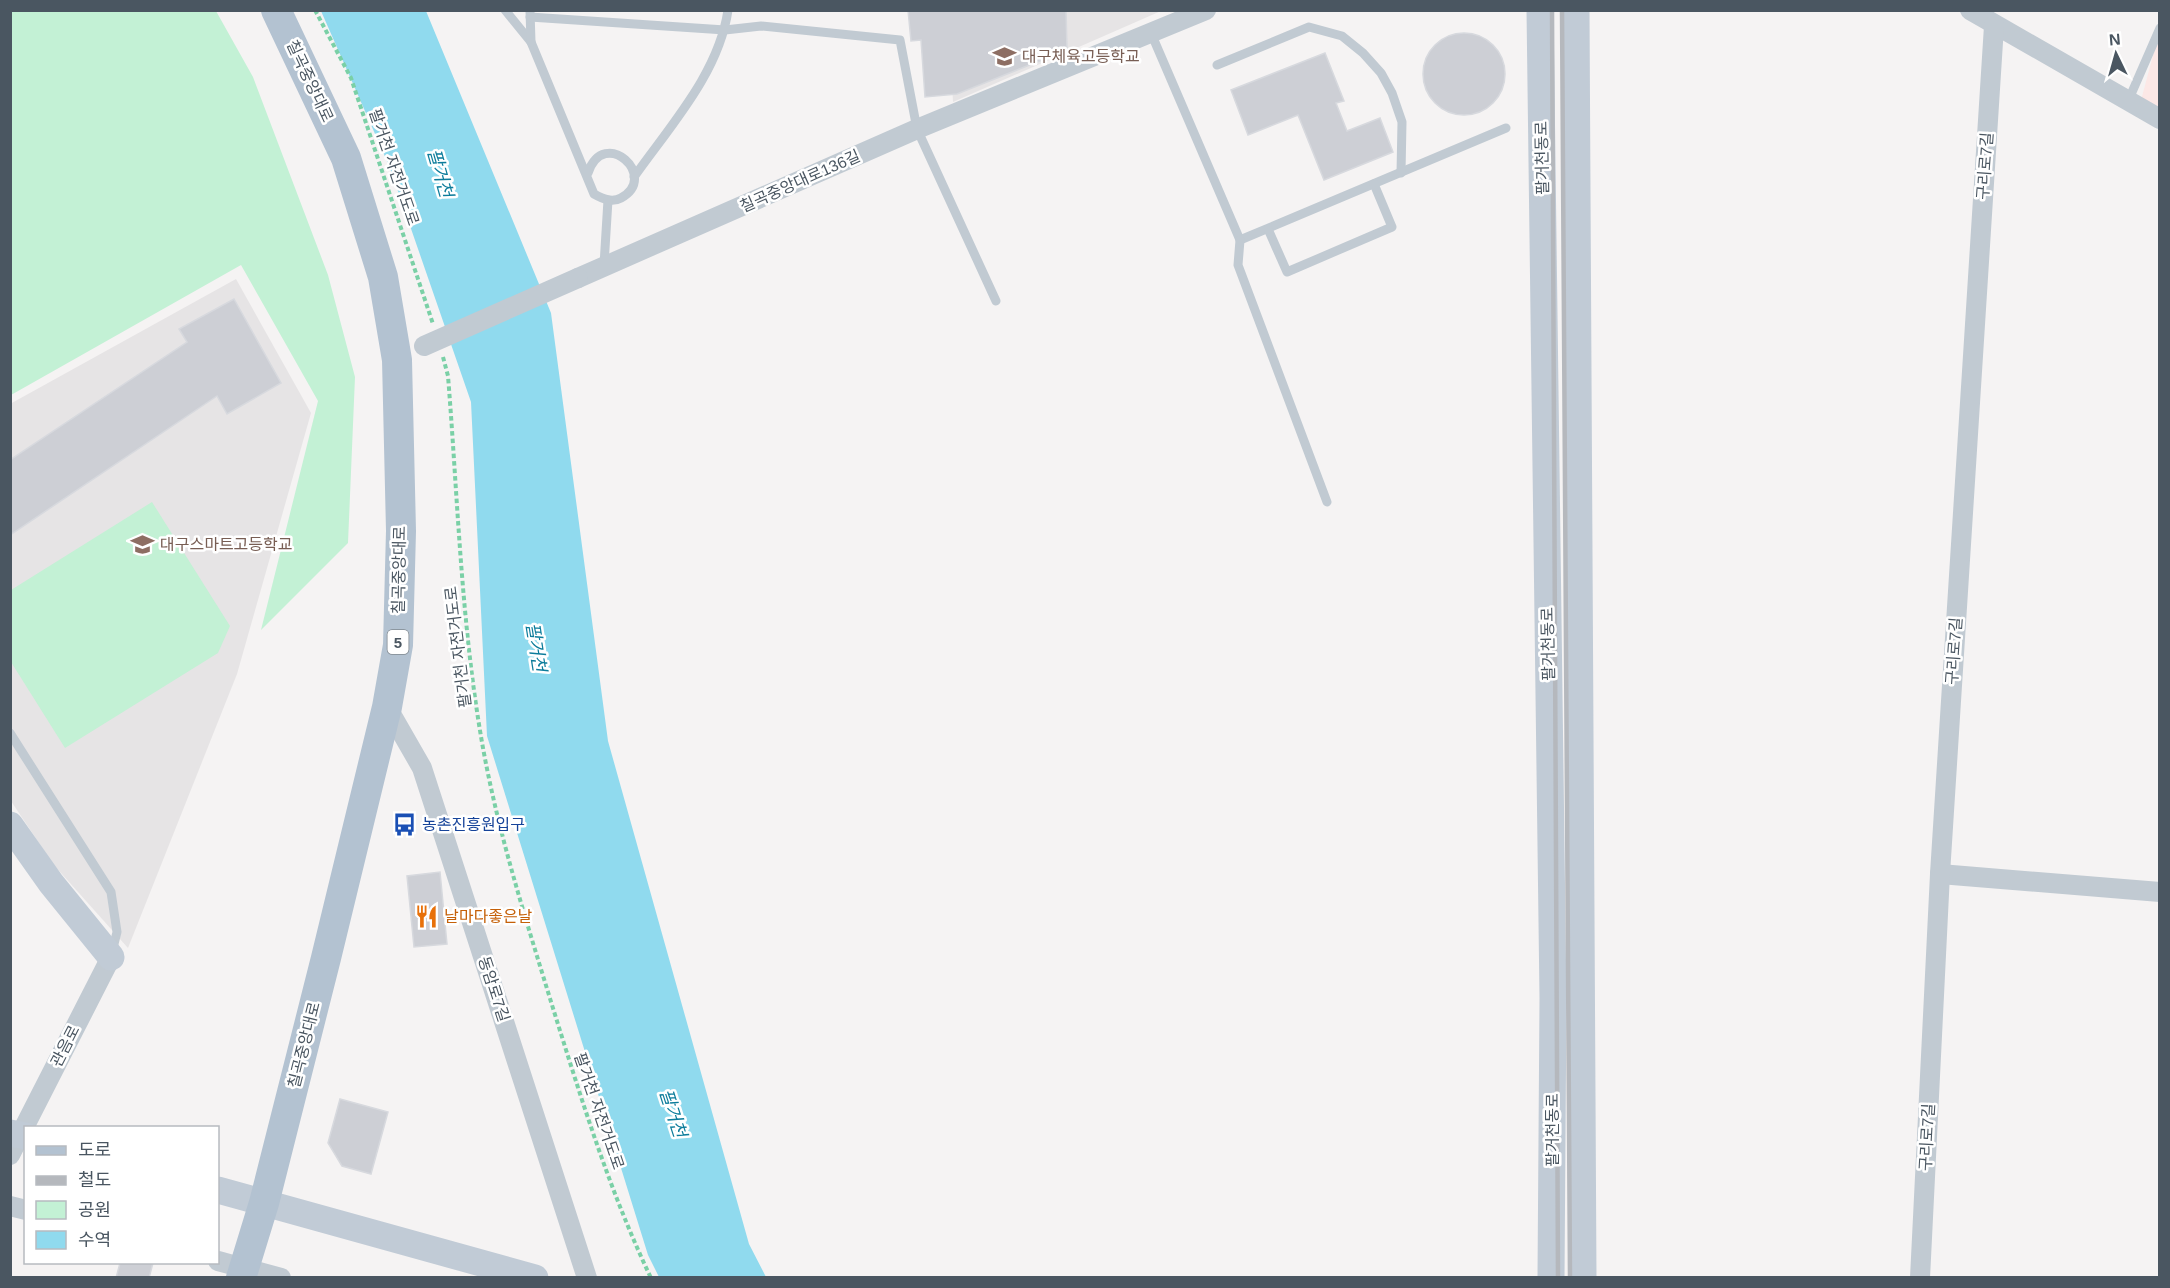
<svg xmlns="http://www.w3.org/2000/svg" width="2170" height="1288" viewBox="0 0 2170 1288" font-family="Arial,'Noto Sans KR',sans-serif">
<rect width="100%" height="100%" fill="#f5f3f3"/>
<g fill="#e6e4e5">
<path d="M 948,10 L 1161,11 L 953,102 Z"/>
<path d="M 236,279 L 311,413 L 237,674 L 128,948 L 53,864 L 11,801 L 10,404 Z"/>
</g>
<path fill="#fce8e6" d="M 2159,33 L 2159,119 L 2140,104 Z"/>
<g fill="#c3f1d5">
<path d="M 11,10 L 216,11 L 253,77 L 328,275 L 355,377 L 348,543 L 261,630 L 318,401 L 241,265 L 11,395 Z"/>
<path d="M 152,502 L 230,626 L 218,653 L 65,748 L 11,662 L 11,590 Z"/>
</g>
<path fill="#90daee" d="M 321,11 L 426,11 L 551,313 L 608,741 L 749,1244 L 766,1277 L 659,1277 L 648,1255 L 487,736 L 471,402 L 390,168 Z"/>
<g fill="#cdcfd5" stroke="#d7d9de" stroke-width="1.5">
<path d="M 908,10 L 1066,10 L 1067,50 L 957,94 L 925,97 L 921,40 L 911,41 Z"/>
<circle cx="1464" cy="74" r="41"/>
<path d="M 1325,53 L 1344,101 L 1336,103 L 1347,131 L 1380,118 L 1393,152 L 1324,180 L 1298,115 L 1248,135 L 1231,90 Z"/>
<path d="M 234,299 L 281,383 L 227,414 L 217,396 L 10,535 L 10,460 L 187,342 L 179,329 Z"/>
<path d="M 440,872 L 447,944 L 414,947 L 407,876 Z"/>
<path d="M 340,1099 L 388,1112 L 371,1174 L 342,1166 L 328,1143 Z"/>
<path d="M 120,1263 L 153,1263 L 149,1278 L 116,1278 Z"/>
</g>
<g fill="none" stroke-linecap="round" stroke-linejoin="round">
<g stroke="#7ad0a6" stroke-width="4" stroke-dasharray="4.5 3" stroke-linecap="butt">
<path d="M 315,10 L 351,78 L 433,324"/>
<path d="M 443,357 L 448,376 C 458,500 461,625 483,748 C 499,836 526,920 552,1005 C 581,1098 609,1190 651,1278"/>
</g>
<g stroke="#c1cad2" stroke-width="9">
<path d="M 505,10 L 531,42 L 594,194 C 603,199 612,203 621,198 C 660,177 604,125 588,173"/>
<path d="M 530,11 L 531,42"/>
<path d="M 530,17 L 725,30 L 761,26 L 900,40 L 917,129 L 996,301"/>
<path d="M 1151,33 L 1240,240 L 1506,128"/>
<path d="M 1217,65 L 1309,27 L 1342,36 L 1363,53 L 1381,73 L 1392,93 L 1402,122 L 1401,173"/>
<path d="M 2129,99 L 2160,28"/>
<path d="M 634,177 C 670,126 719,73 728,10"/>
<path d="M 1268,229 L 1287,272 L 1392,227 L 1374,184"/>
<path d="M 1240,240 L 1238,265 L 1327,502"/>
<path d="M 604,265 L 608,200"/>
<path d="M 10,733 L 111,892 L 117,932 L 112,952"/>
</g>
<g stroke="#c1cad2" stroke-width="20">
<path d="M 1970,10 L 2160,119"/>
<path d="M 578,278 L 917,129 L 1206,10"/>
<path d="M 387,707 L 422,768 L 587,1278"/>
<path d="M 1940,874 L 2160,892"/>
<path d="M 10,1155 L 111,957"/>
<path d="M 10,1206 L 26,1210"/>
<path d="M 218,1261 L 281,1278"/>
<path d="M 1920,1278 L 1940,874 L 1994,26"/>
</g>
<g stroke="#c1cbd6" stroke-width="27">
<path d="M 1540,10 L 1553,998 L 1551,1278"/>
<path d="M 1576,10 L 1583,1278"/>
<path d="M 10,825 L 51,883 L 111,957"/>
<path d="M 10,1133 L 26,1136"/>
<path d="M 218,1190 L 535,1278"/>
</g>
<path stroke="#b3c2d1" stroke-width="30" d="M 241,1278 L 264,1203 L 326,958 L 387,707 L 398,645 L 401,531 L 397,360 L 383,277 L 346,158 L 276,10"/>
<g stroke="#b5b8bd" stroke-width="4.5">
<path d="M 1552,10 L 1558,1278"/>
<path d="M 1562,10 L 1570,1278"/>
</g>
<path stroke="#c1cad2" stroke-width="20" d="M 424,346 L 578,278"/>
</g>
<defs>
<symbol id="school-bare" viewBox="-9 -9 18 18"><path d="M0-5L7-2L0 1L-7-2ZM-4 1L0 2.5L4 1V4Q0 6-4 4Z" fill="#8d6e63" stroke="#fff" stroke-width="2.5" paint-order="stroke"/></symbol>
<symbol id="bus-bare" viewBox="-9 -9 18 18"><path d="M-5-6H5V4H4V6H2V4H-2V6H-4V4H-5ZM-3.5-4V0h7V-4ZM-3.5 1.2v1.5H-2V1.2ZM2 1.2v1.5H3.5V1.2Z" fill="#1a4fb4" stroke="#fff" stroke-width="2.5" paint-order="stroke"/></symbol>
<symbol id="restaurant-bare" viewBox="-9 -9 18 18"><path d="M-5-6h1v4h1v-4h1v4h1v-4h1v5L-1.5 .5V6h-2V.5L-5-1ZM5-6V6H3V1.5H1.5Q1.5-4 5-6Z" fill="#e8710a" stroke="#fff" stroke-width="2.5" paint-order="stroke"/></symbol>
</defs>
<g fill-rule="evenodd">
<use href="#school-bare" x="988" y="40" width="33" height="33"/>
<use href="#school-bare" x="126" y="528" width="33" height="33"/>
<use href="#bus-bare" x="388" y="808" width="33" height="33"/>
<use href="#restaurant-bare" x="410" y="900" width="33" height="33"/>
</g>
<g text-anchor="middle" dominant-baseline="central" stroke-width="5" stroke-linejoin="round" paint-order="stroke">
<rect fill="#fff" stroke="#808990" stroke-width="1.5" x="387.5" y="630" width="21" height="24" rx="4.5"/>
<g font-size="15" font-weight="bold" fill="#4a5661">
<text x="398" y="642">5</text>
</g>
<g font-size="16" fill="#785e54" stroke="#fff" text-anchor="start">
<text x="1022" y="56">대구체육고등학교</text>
<text x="160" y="544">대구스마트고등학교</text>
</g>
<g font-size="16" fill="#4a5661" stroke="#fff">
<text transform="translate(310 81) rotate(65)">칠곡중앙대로</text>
<text transform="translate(1542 158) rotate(-91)">팔거천동로</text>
<text transform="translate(1985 166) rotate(-86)">구리로7길</text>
<text transform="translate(394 167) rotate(71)">팔거천 자전거도로</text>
<text transform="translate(800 181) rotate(-24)">칠곡중앙대로136길</text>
<text transform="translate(399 570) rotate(-89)">칠곡중앙대로</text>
<text transform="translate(1548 644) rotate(-91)">팔거천동로</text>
<text transform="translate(458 647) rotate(-97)">팔거천 자전거도로</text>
<text transform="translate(1954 651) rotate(-86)">구리로7길</text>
<text transform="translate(494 989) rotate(72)">동암로7길</text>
<text transform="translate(304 1045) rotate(-76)">칠곡중앙대로</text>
<text transform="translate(65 1046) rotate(-63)">관음로</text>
<text transform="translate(599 1111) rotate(71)">팔거천 자전거도로</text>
<text transform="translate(1552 1130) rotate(-90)">팔거천동로</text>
<text transform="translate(1927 1137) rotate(-87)">구리로7길</text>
</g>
<g font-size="16" fill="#164399" stroke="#fff" text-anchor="start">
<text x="422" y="824">농촌진흥원입구</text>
</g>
<g font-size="16" fill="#c56008" stroke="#fff" text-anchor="start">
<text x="444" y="916">날마다좋은날</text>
</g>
<g font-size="18" font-style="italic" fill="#0c7c9b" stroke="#fff">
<text transform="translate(440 173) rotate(74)">팔거천</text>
<text transform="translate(536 647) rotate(81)">팔거천</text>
<text transform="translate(673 1113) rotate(72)">팔거천</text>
</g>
</g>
<rect width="2170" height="1288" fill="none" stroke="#4a5661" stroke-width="24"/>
<rect x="24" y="1126" width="195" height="138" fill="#ffffff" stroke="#b7bbc0" stroke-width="1.5"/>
<rect x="36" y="1146" width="30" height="9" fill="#b3c2d1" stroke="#b7bbc0" stroke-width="1.5"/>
<text x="78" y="1156" font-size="18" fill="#4a5661">도로</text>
<rect x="36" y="1176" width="30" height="9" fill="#b5b8bd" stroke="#b7bbc0" stroke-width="1.5"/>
<text x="78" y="1186" font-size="18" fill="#4a5661">철도</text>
<rect x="36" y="1201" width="30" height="18" fill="#c3f1d5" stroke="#b7bbc0" stroke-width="1.5"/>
<text x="78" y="1216" font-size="18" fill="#4a5661">공원</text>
<rect x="36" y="1231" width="30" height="18" fill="#90daee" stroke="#b7bbc0" stroke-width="1.5"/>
<text x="78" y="1246" font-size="18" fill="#4a5661">수역</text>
<g transform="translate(2116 54) rotate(355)" stroke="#ffffff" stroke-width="4.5" paint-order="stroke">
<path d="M0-4.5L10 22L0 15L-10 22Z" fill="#4a5661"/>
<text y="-9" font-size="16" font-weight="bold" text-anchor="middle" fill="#4a5661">N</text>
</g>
</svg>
